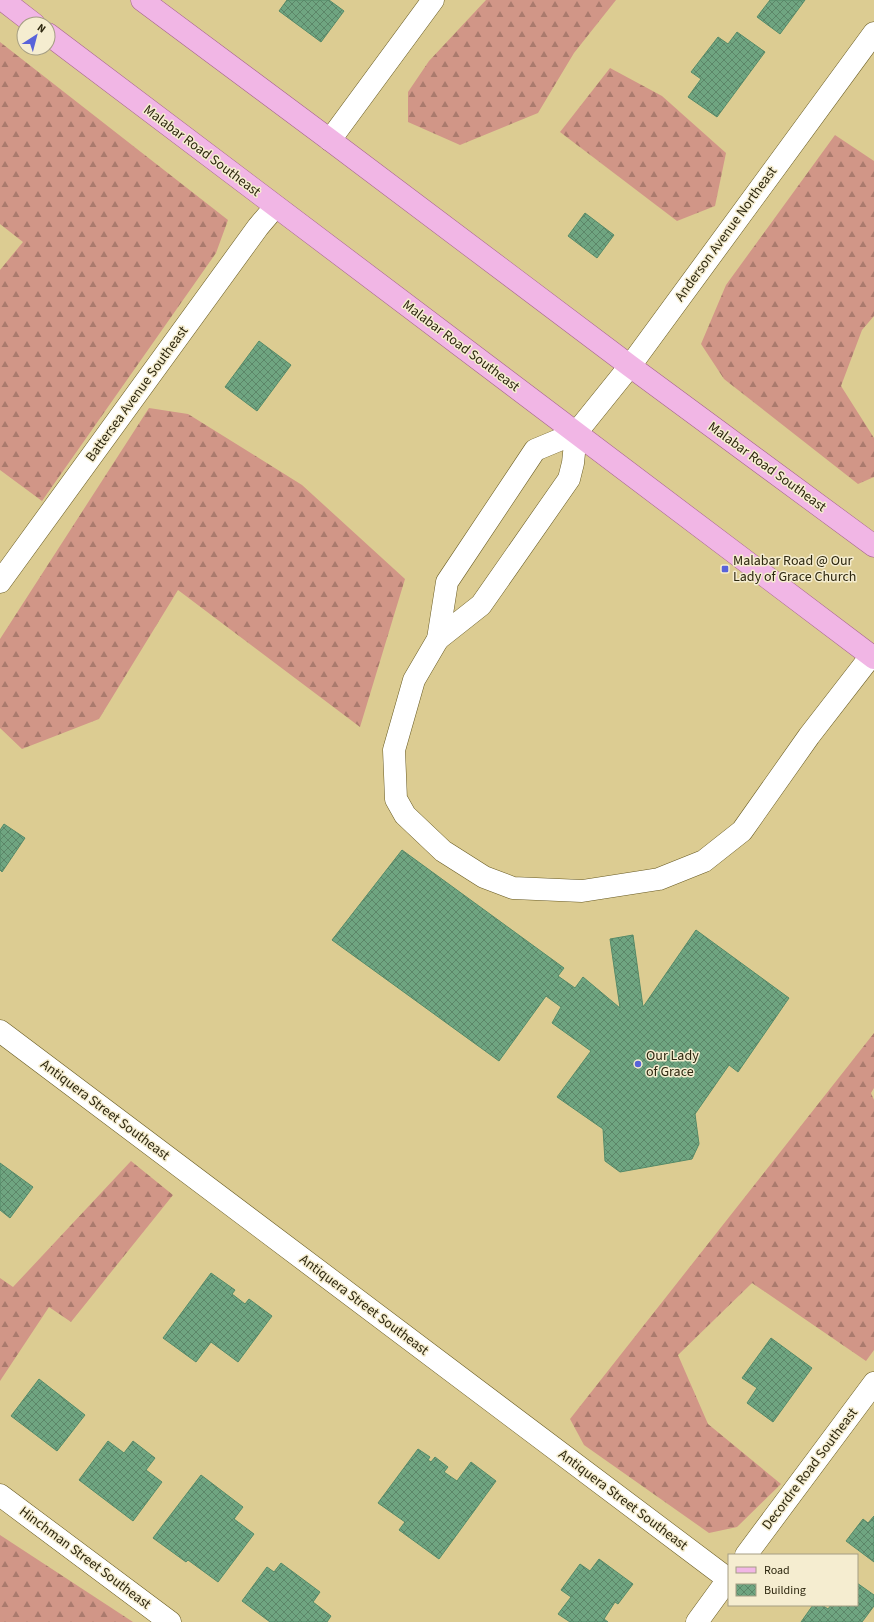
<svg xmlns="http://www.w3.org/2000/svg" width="874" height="1622" viewBox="0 0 874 1622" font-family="'Source Sans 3',sans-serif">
<defs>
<pattern id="forest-firs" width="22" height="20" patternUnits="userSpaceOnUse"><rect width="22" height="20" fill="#d19687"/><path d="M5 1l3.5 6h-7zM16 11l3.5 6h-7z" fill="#aa7a6d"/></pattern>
<pattern id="building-cross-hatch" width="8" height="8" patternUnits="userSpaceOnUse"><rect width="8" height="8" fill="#6fa581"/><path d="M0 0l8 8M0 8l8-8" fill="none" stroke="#5c8668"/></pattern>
</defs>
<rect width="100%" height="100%" fill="#dccc92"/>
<g fill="url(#forest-firs)">
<path d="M 486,0 L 616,0 L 574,53 L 538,113 L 460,145 L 408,122 L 408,92 L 429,61 Z"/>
<path d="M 0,42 L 228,220 L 216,253 L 42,501 L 0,470 L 0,270 L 23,242 L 0,224 Z"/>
<path d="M 610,68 L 662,96 L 726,153 L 715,206 L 677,221 L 560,132 Z"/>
<path d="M 835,135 L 874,161 L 874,316 L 862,330 L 841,386 L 874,438 L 874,477 L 858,484 L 724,379 L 701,344 L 726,285 Z"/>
<path d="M 149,408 L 188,414 L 302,485 L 405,579 L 360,727 L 178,590 L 99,719 L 22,749 L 0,728 L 0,639 Z"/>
<path d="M 874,1033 L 874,1088 L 871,1093 L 874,1100 L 874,1350 L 866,1361 L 752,1283 L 678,1355 L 708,1424 L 781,1484 L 737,1527 L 709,1533 L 584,1445 L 570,1419 Z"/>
<path d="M 131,1161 L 173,1195 L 71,1322 L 49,1307 L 0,1381 L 0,1278 L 13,1287 Z"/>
<path d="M 0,1535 L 133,1622 L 0,1622 Z"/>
</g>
<g fill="url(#building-cross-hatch)" stroke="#558a68">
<path d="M 287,0 L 329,0 L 344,11 L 321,42 L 279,11 Z"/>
<path d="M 770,0 L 805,0 L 780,34 L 757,17 Z"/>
<path d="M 737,32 L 765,52 L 717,117 L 688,97 L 701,79 L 691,72 L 718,37 L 728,44 Z"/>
<path d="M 585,213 L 614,235 L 597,258 L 568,236 Z"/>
<path d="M 259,341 L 291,365 L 257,411 L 225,387 Z"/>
<path d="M 4,824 L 25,838 L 2,872 L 0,870 L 0,830 Z"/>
<path d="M 402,850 L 564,968 L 558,976 L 575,988 L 583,977 L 620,1008 L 610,939 L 633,935 L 643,1007 L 696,930 L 789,998 L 738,1072 L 729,1065 L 695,1114 L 699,1144 L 692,1159 L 620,1172 L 605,1161 L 603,1129 L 557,1097 L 591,1051 L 552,1023 L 561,1007 L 546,996 L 499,1061 L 332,940 Z"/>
<path d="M 0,1163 L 33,1187 L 10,1218 L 0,1210 Z"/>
<path d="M 211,1273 L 235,1290 L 232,1294 L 245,1304 L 249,1299 L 272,1316 L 238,1362 L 211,1342 L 196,1362 L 163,1338 Z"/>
<path d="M 771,1338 L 812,1368 L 773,1422 L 747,1403 L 757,1388 L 742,1378 Z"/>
<path d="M 39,1379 L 85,1415 L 57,1451 L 11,1416 Z"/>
<path d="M 108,1441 L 124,1453 L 133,1441 L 155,1458 L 146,1470 L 162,1482 L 133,1521 L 79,1480 Z"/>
<path d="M 418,1449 L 430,1457 L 428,1460 L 431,1462 L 435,1457 L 448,1467 L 444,1472 L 457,1481 L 471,1462 L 496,1481 L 439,1559 L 399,1530 L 405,1522 L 378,1503 Z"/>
<path d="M 201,1475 L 243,1507 L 234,1519 L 254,1534 L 218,1582 L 188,1560 L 186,1562 L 153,1538 Z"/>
<path d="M 874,1516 L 874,1562 L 846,1541 L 863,1519 L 868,1523 Z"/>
<path d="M 599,1559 L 633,1584 L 618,1604 L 615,1602 L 604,1619 L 608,1622 L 570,1622 L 558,1614 L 571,1597 L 561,1590 L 580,1564 L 590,1571 Z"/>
<path d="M 281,1563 L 320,1592 L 313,1602 L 331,1616 L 327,1622 L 270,1622 L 242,1601 L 267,1567 L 274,1572 Z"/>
<path d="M 857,1583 L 874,1595 L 874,1606 L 862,1622 L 801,1622 L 813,1605 L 822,1605 L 828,1609 L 831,1605 L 857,1605 Z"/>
</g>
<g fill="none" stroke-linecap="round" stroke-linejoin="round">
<defs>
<g id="minor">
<path d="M 330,140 L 433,0"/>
<path d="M 0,582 L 258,227 L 275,207"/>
<path d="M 438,639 L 481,605 L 569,479 L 573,463 L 576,433"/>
<path d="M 871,656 L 809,736 L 742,831 L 704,861 L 659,879 L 582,891 L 513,888 L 484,877 L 443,851 L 405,815 L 396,799 L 394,750 L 414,680 L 438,639 L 447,582 L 535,450 L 576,433 L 630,366 L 874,33"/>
<path d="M 0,1031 L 728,1579"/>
<path d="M 0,1495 L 170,1622"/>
<path d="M 746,1555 L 874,1383"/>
<path d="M 697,1622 L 729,1578"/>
</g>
<g id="major">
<path d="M 3,0 L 34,24"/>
<path d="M 142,0 L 330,140 L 630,366 L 874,546"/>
<path d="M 48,34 L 874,658"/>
</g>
</defs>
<use href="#minor" stroke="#685a21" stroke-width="23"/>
<use href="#major" stroke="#a6648e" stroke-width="23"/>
<use href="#minor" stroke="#fff" stroke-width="22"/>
<use href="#major" stroke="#f1b6e5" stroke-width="22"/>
</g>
<g fill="#5863da" stroke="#f5edd0" stroke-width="1.5">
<rect x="721" y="565" width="8" height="8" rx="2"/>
<circle cx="638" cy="1064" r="4"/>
</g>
<g text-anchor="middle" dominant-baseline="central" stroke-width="3" stroke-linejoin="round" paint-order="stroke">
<g font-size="14" fill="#2d270f" stroke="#f5edd0">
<text transform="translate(202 151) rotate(37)">Malabar Road Southeast</text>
<text transform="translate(726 234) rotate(-54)">Anderson Avenue Northeast</text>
<text transform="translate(461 346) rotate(37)">Malabar Road Southeast</text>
<text transform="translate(137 394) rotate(-54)">Battersea Avenue Southeast</text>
<text transform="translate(767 467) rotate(36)">Malabar Road Southeast</text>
<text transform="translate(105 1110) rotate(37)">Antiquera Street Southeast</text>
<text transform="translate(364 1305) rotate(37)">Antiquera Street Southeast</text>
<text transform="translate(810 1469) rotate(-53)">Decordre Road Southeast</text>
<text transform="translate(623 1500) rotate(37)">Antiquera Street Southeast</text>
<text transform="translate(85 1558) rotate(37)">Hinchman Street Southeast</text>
</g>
<g font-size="14" fill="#2d270f" stroke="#f5edd0" text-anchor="start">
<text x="733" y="561">Malabar Road @ Our<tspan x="733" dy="16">Lady of Grace Church</tspan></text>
<text x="646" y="1056">Our Lady<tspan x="646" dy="16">of Grace</tspan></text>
</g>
</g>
<rect x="728" y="1554" width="130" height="52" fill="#f5edd0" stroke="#a59e83"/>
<rect x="736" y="1567" width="20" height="6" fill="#f1b6e5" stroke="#a59e83"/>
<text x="764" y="1574" font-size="12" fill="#2d270f">Road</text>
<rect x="736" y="1584" width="20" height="12" fill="url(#building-cross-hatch)" stroke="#a59e83"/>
<text x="764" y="1594" font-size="12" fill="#2d270f">Building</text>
<g transform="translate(36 36) rotate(36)"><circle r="19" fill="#f5edd0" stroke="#a59e83"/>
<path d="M0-3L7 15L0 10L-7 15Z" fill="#5863da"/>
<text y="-6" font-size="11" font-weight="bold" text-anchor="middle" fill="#2d270f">N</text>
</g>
</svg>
